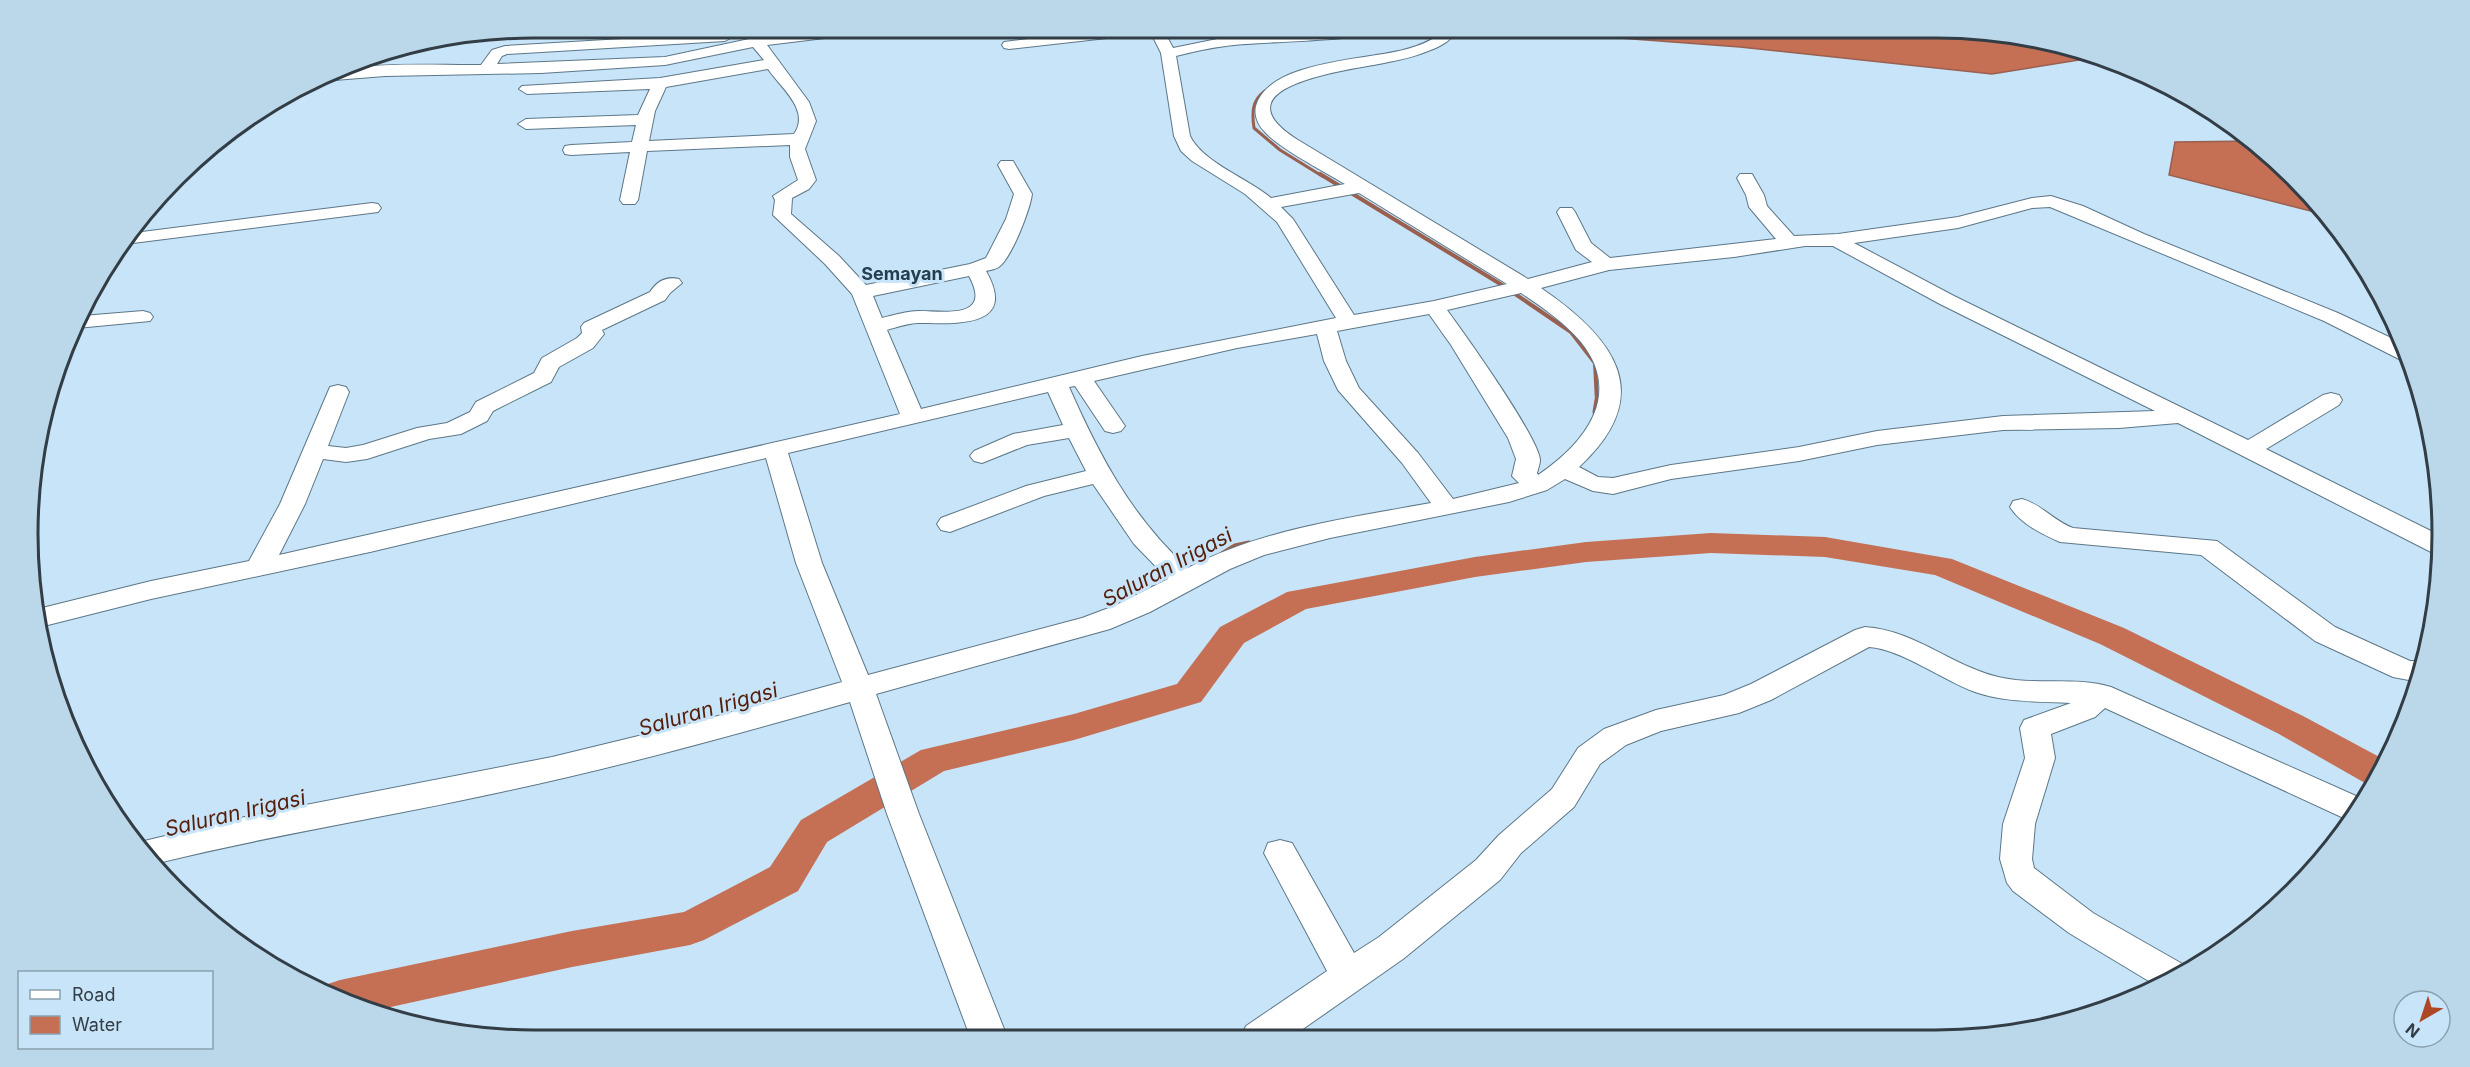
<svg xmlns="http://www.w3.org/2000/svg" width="2470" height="1067" viewBox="0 0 2470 1067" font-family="Inter,sans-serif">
<rect width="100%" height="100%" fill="#c7e4f8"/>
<g fill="#c56f54" stroke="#996050" stroke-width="1.5">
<path d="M 1574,27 L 1937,27 L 2104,56 L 1992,74 L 1740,47 L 1619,38 Z"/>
<path d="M 2254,141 L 2271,153 L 2330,216 L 2169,175 L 2175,142 Z"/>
</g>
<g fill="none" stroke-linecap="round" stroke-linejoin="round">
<g stroke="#996050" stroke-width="3">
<path d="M 1435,40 L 1441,27"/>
<path d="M 1271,87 C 1253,97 1251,108 1254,128 L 1280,150 L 1322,176"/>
</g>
<path stroke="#996050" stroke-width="4" d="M 1320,174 L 1502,285 L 1571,332 L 1595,363 L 1597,402"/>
<g stroke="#996050" stroke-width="5">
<path d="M 1595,412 L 1597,400"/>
<path d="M 1222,554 L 1235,546 L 1249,543"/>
</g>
<path fill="#c56f54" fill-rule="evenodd" d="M 1711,533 L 1825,537 L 1952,559 L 2124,628 L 2303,716 L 2385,760 L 2372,785 L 2365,783 L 2279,734 L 2100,644 L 1935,575 L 1825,557 L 1711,553 L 1586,562 L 1475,577 L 1306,609 L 1244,643 L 1201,702 L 1074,740 L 944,771 L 827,842 L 798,891 L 704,940 L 690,945 L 572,967 L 368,1012 L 322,991 L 325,985 L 340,980 L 572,931 L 684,912 L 770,867 L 801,820 L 921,750 L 1074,714 L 1177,684 L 1220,627 L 1287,592 L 1475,557 L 1586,542 Z"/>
<defs>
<g id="minor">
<path d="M 752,27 L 758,28 L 762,37 L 846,27 L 889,27 L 882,31 L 767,45 L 809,102 L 816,121 L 805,149 L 816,180 L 809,189 L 792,198 L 791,214 L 839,256 L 866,285 L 970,264 L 986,258 L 1006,219 L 1014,194 L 998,165 L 1001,161 L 1013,161 L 1032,194 C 1030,210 1012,256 1000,266 C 997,269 990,270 986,271 C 1019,329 954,323 919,323 C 908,323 897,327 887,330 L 921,409 L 1142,356 L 1336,318 L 1277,222 L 1245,194 L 1192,161 L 1181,151 L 1174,136 L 1161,53 L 1151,33 L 1009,49 L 1004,48 L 1002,45 L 1004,42 L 1128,27 L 1162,27 L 1173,48 L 1227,37 L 1358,27 L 1390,27 C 1376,42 1254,41 1226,46 C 1209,48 1192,52 1176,56 L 1190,136 C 1202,162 1249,179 1271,198 L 1345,184 C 1325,172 1279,148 1265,132 C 1257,124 1253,113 1257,103 C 1273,61 1365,60 1403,50 C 1419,46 1436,40 1447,27 L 1461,27 C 1452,39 1443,46 1428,51 C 1414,57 1399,60 1384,63 C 1349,70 1212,86 1298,140 L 1528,279 L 1592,262 L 1576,250 L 1557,212 L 1560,208 L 1572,208 L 1575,212 L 1591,243 L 1610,258 L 1776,239 L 1749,207 L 1746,195 L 1737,178 L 1740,174 L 1752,174 L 1764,195 L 1767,206 L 1794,236 L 1838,234 L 1958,217 L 2032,198 L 2051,196 L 2083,206 L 2144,234 L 2338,313 L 2404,344 L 2410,360 L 2399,359 L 2324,321 L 2050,207 L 2032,208 L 1958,228 L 1854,243 L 1954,296 L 2248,440 L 2323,395 L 2331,393 L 2339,395 L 2342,400 L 2339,405 L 2266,449 L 2441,536 L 2440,554 L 2431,552 L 2178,423 L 2119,428 L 2003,430 L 1877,445 L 1799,461 L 1671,479 L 1613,494 L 1593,491 L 1565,479 L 1547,490 L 1509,502 L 1330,538 L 1264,555 L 1230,569 L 1150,612 L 1110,629 L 876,694 L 919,814 L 1008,1039 L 971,1039 L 887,814 L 850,702 C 734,735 619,767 501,792 C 387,817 271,835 158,863 L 140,842 L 249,816 L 552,757 L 696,722 L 842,682 L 796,563 L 766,458 L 370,552 L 151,599 L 36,628 L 34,610 L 151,581 L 249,561 L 280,504 L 330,387 L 338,385 L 346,387 L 349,392 L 328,446 L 346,448 L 363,445 L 417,428 L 447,423 L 470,412 L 476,402 L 534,373 L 542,358 L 577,338 L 582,333 L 581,327 L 584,323 L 650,292 C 657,281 667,276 679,279 L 682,283 L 670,293 L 665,300 L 602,330 L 604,334 L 593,348 L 559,367 L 551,382 L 493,411 L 487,421 L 461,434 L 429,439 L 367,459 L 346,462 L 323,459 L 305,504 L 279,555 L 900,414 L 852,294 L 825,264 L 773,215 L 775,200 L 773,196 L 798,180 L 790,157 L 790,145 L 647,151 L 638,200 L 635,204 L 623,204 L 620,200 L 630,152 L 571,155 L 565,154 L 563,150 L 565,146 L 571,145 L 632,142 L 636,125 L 526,129 L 518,124 L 526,119 L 638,115 L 650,89 L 527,94 L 519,89 L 522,86 L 660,78 L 764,60 L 753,47 L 665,65 L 541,73 L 385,76 L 322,81 L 316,79 C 359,59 434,66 481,65 L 492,50 L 505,46 L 725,33 L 732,37 L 725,41 L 507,54 L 502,56 L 497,64 L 665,57 L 749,39 L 746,31 ZM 768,69 C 780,87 811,110 794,134 L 649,141 L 655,111 L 666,87 ZM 1359,193 L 1507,284 L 1434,301 L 1354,315 L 1293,219 L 1281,207 ZM 1805,246 L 1833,246 L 1940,304 L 2155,411 L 2003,416 L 1877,431 L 1799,447 L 1671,465 L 1613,478 L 1598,477 L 1579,467 C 1658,394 1614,338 1541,288 L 1609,270 L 1734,257 ZM 969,276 C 993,320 944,311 919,311 C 907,311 894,315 882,318 L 873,296 ZM 1521,293 C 1542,307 1564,322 1581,342 C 1624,395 1584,444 1538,475 L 1537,473 C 1538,469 1540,464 1540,460 C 1539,438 1464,333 1447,310 ZM 1429,314 L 1451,345 L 1508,438 L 1516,459 L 1512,476 L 1519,483 L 1453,499 L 1418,453 L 1359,388 L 1346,361 L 1337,331 ZM 1317,334 L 1324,361 L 1338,390 L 1402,463 L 1431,503 C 1348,518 1263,529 1188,568 C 1132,518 1099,455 1069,387 L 1075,386 L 1105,431 L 1113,433 L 1121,431 L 1125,426 L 1094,381 L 1237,348 ZM 1048,392 L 1063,425 L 1013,434 L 974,451 L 970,456 L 974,461 L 982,463 L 1027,445 L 1069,438 L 1086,471 L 1026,486 L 941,518 L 937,524 L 941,530 L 950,532 L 1044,496 L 1093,484 L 1134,544 L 1168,579 L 1114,606 L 1082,618 L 868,675 L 822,563 L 788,453 Z"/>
<path d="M 372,203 L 378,204 L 381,208 L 378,212 L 125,244 L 134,233 Z"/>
<path d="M 143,311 L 150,313 L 153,317 L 150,321 L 77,328 L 82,316 Z"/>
<path d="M 2022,499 C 2041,504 2054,521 2073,528 L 2217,541 L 2335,627 L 2410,661 L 2424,661 L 2419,682 L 2393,677 L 2315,641 L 2201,555 L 2060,542 C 2042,534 2021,524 2010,507 L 2013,501 Z"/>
<path d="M 1865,627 C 1914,630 1952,666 1998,677 C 2035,686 2075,676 2111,687 L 2365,800 L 2352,821 L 2348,820 L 2105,708 L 2095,717 L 2051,734 L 2055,758 L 2035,824 L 2032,859 L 2034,868 L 2093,913 L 2186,966 L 2187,969 L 2157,986 L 2069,933 L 2013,891 L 2007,883 L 2000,859 L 2003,824 L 2025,758 L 2020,728 L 2024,720 L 2071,703 C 2038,701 2007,703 1975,692 C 1944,681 1901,649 1869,647 L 1771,700 L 1739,713 L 1661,731 L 1626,745 L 1600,764 L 1574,807 L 1521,853 L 1500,880 L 1403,959 L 1290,1038 L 1241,1038 L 1246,1026 L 1327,971 L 1264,853 L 1268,843 L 1280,840 L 1292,843 L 1354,953 L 1379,937 L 1476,860 L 1499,835 L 1552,789 L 1578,748 L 1604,729 L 1656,710 L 1724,695 L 1751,684 L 1855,630 Z"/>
</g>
</defs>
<use href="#minor" stroke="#5d7788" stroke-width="2"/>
<use href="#minor" fill="#fff" fill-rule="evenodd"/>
</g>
<g text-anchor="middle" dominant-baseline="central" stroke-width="6" stroke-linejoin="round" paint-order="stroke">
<g font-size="18" font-weight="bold" fill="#253d4d" stroke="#c7e4f8">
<text x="902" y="273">Semayan</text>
</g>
<g font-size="21" font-style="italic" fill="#551e0b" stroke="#c7e4f8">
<text transform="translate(1167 567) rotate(-28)">Saluran Irigasi</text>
<text transform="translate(708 709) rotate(-16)">Saluran Irigasi</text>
<text transform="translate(235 813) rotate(-13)">Saluran Irigasi</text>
</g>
</g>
<path d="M0 0H2470V1067H0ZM534 38H1936A496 496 0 0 1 2432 534V534A496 496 0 0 1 1936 1030H534A496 496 0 0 1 38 534V534A496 496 0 0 1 534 38Z" fill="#bbd7ea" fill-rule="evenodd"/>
<path fill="none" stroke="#323d45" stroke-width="3" d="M534 38H1936A496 496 0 0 1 2432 534V534A496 496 0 0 1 1936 1030H534A496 496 0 0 1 38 534V534A496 496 0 0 1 534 38Z"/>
<rect x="18" y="971" width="195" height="78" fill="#c7e4f8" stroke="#8ba1b0" stroke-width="1.5"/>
<rect x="30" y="990" width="30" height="9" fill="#ffffff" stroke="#8ba1b0" stroke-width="1.5"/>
<text x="72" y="1001" font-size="18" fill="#323d45">Road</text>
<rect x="30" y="1016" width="30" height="18" fill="#c56f54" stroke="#8ba1b0" stroke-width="1.5"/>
<text x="72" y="1031" font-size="18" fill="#323d45">Water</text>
<g transform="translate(2422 1019) rotate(219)"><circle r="28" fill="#c7e4f8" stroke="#8ba1b0" stroke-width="1.5"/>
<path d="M0-4.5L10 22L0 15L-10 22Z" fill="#ae4723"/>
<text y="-9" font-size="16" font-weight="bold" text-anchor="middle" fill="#323d45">N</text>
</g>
</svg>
